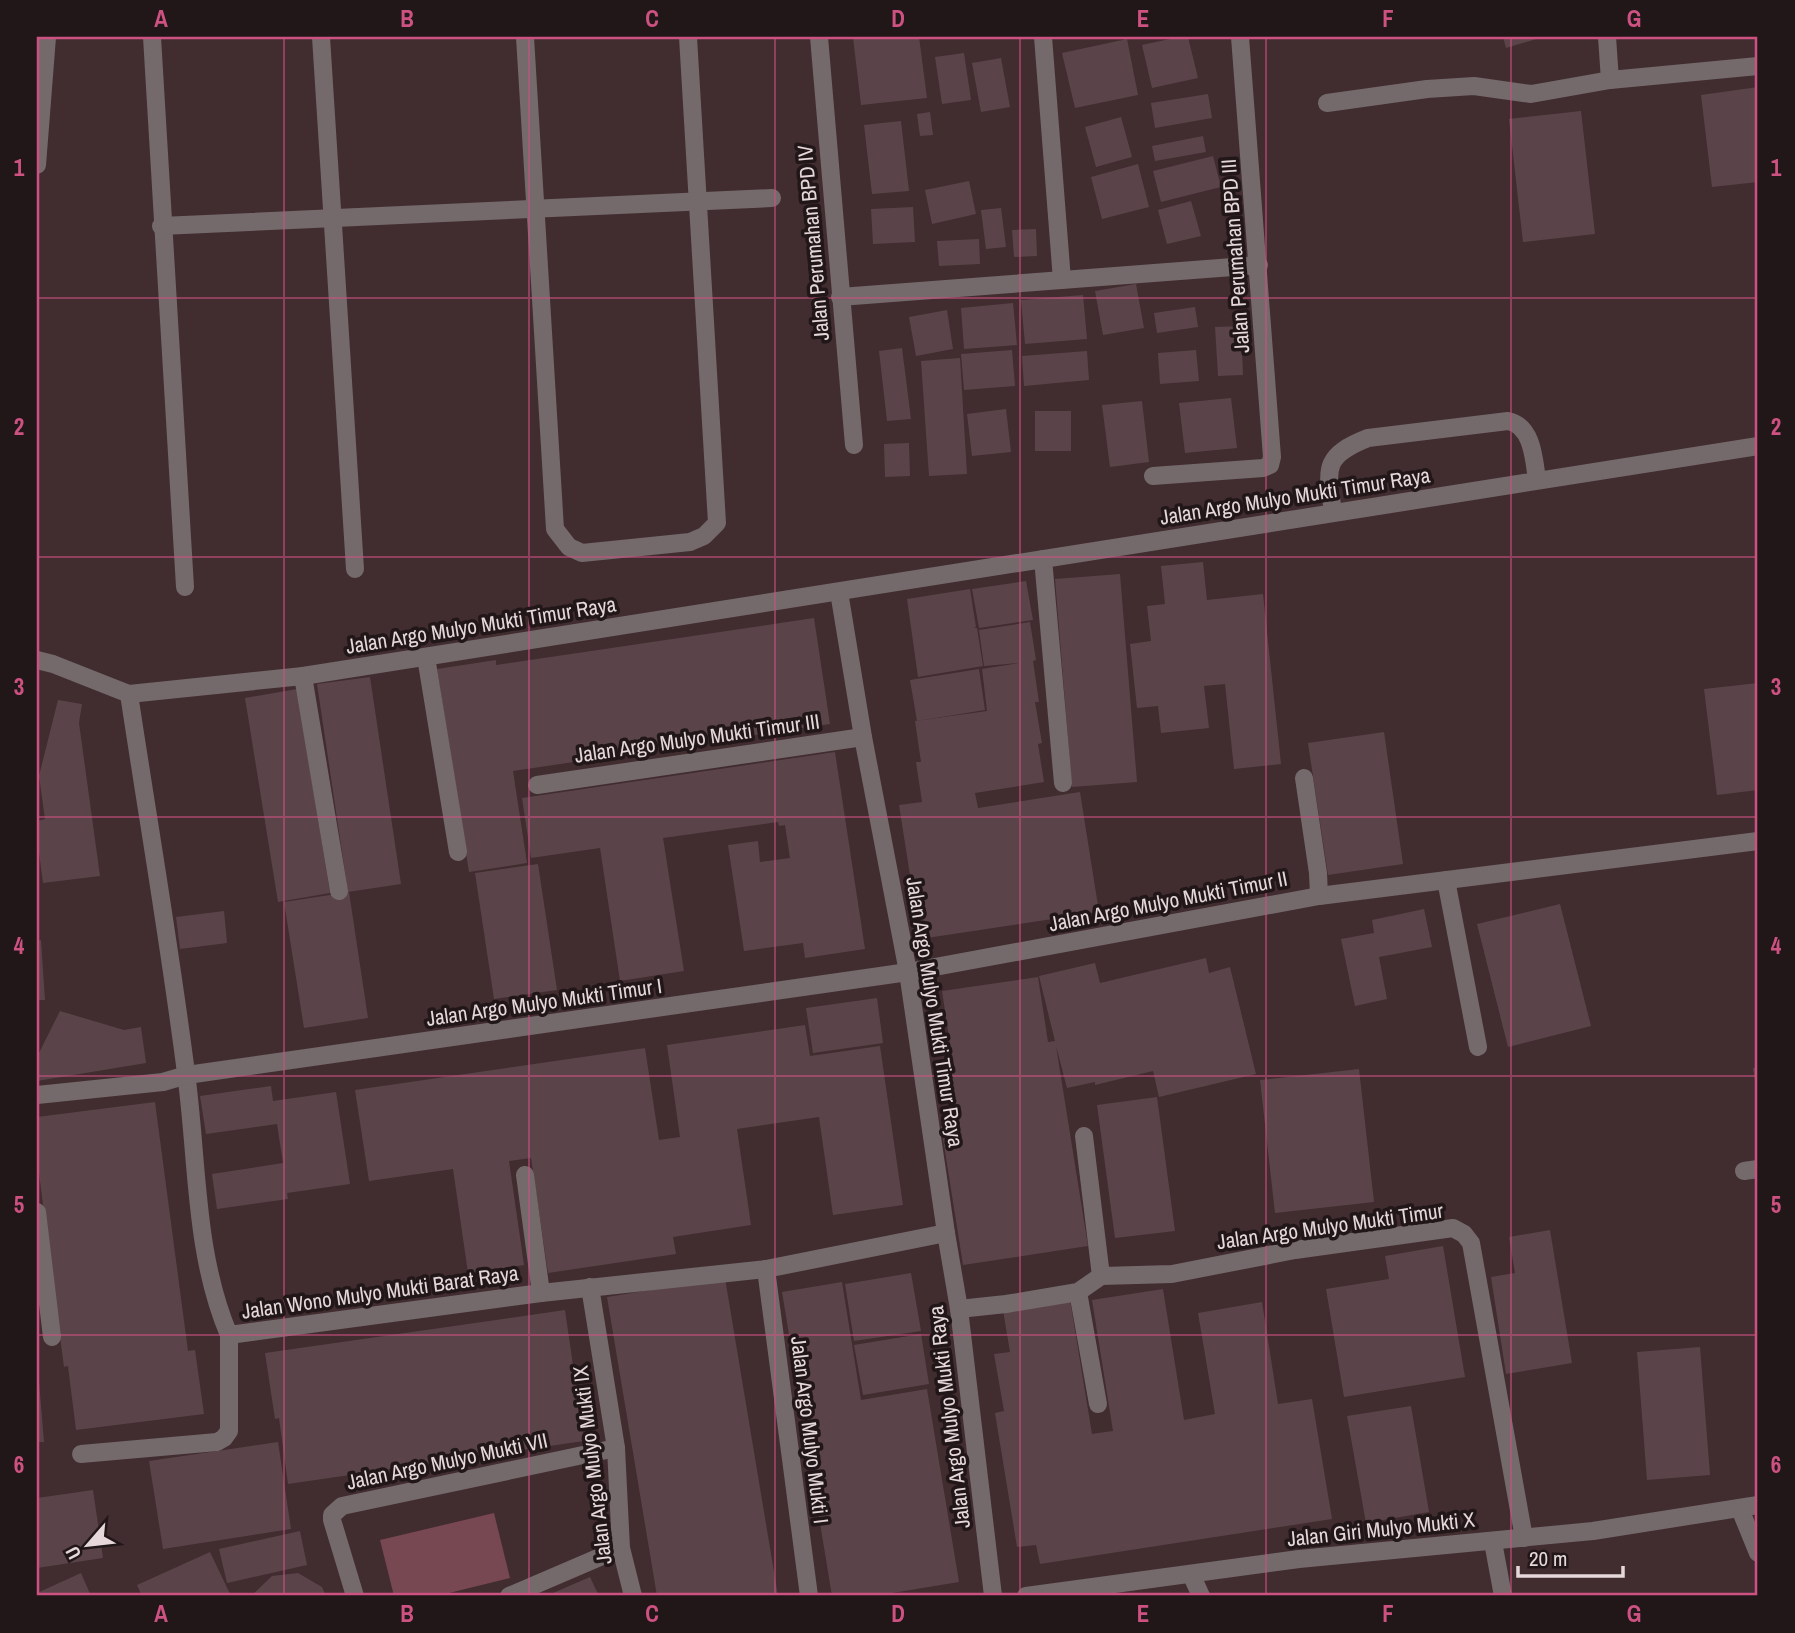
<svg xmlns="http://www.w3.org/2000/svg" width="1795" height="1633" viewBox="0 0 1795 1633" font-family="'Archivo Narrow',sans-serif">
<rect width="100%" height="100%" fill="#412c30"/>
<path fill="#774752" d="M 494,1513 L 510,1578 L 437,1596 L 394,1596 L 380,1540 Z"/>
<g fill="#5a4449">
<path d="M 853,37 L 919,37 L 927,98 L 861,105 Z"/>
<path d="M 1179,37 L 1188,37 L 1198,78 L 1152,88 L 1142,45 Z"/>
<path d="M 1503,37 L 1543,37 L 1506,48 Z"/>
<path d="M 1127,39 L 1138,95 L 1075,108 L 1062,53 Z"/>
<path d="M 964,53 L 971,100 L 942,104 L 935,57 Z"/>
<path d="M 1001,58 L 1010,107 L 981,112 L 972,63 Z"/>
<path d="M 1758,87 L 1758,182 L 1712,187 L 1701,95 Z"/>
<path d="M 1208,94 L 1212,118 L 1155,128 L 1151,103 Z"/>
<path d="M 1581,111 L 1595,234 L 1523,242 L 1509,119 Z"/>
<path d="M 930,112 L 933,135 L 920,136 L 917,114 Z"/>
<path d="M 1121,117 L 1132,157 L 1096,167 L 1085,127 Z"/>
<path d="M 901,121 L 909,191 L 872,194 L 864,125 Z"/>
<path d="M 1203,136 L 1206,152 L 1155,161 L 1152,146 Z"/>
<path d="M 1213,156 L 1221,187 L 1161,202 L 1153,171 Z"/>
<path d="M 1138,164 L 1149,207 L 1102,219 L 1091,177 Z"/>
<path d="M 969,181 L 976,214 L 932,224 L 925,190 Z"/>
<path d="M 1191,201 L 1201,236 L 1167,244 L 1158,210 Z"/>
<path d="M 913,207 L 915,242 L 873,244 L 871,209 Z"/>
<path d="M 1001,208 L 1006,247 L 986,249 L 981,210 Z"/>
<path d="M 1036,229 L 1037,256 L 1014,257 L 1012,230 Z"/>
<path d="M 979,239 L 980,264 L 939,266 L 937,241 Z"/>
<path d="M 1136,284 L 1144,328 L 1103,335 L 1095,291 Z"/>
<path d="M 1083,295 L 1087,339 L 1025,344 L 1021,300 Z"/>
<path d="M 1013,303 L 1017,345 L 964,349 L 961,308 Z"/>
<path d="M 1195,307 L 1198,327 L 1157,333 L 1154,313 Z"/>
<path d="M 947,310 L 953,349 L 916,356 L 909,317 Z"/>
<path d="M 1241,326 L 1243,375 L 1218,376 L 1215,327 Z"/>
<path d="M 902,348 L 911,419 L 887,421 L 879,351 Z"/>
<path d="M 1012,350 L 1015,386 L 964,390 L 961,354 Z"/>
<path d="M 1196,350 L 1199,381 L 1160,384 L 1158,353 Z"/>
<path d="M 1087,351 L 1089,380 L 1024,386 L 1022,356 Z"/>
<path d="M 960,358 L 967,474 L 929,476 L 921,361 Z"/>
<path d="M 1231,398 L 1237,448 L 1185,453 L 1179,403 Z"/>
<path d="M 1142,401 L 1149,462 L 1110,467 L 1102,405 Z"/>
<path d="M 1006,409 L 1011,452 L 972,456 L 967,414 Z"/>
<rect x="1035" y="411" width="36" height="40"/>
<path d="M 909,443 L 910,476 L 885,477 L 884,444 Z"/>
<path d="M 1203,562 L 1207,600 L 1263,594 L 1281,764 L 1234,769 L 1225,684 L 1204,686 L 1209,728 L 1161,733 L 1158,706 L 1137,708 L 1130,644 L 1151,641 L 1147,606 L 1165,604 L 1161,566 Z"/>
<path d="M 1120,574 L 1137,782 L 1072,787 L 1055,579 Z"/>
<path d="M 1026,581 L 1033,620 L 979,628 L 972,589 Z"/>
<path d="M 970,589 L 976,627 L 974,628 L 977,628 L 983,666 L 918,677 L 907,599 Z"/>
<path d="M 814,618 L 830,724 L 513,771 L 527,863 L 469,872 L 437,669 L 496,660 L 496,665 Z"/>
<path d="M 1030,622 L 1036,660 L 1033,661 L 1039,702 L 1035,702 L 1042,743 L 1038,744 L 1044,782 L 975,793 L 978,808 L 1080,792 L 1099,912 L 920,939 L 899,805 L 922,802 L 916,762 L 921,762 L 915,721 L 987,711 L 982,669 L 1019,663 L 984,666 L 979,630 Z"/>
<path d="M 979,669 L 985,710 L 917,721 L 910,680 Z"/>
<path d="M 370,677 L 401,884 L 348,892 L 317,684 Z"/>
<path d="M 1758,683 L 1758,790 L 1717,795 L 1704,689 Z"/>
<path d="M 297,689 L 330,893 L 278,902 L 245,698 Z"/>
<path d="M 58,700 L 82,704 L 79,723 L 100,876 L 43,883 L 37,838 L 37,821 L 45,819 L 39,776 Z"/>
<path d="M 1384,732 L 1403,864 L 1328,875 L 1308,743 Z"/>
<path d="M 835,752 L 865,949 L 805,958 L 803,943 L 744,951 L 728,845 L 758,841 L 760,862 L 790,858 L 785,825 L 779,826 L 778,822 L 663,838 L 684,971 L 620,981 L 600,848 L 531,858 L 522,798 Z"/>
<path d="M 538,864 L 557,990 L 494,999 L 475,873 Z"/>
<path d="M 349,892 L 368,1018 L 304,1028 L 284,902 Z"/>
<path d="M 1560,904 L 1591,1026 L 1508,1047 L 1477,924 Z"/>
<path d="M 1424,909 L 1432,947 L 1379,957 L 1387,999 L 1355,1006 L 1341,939 L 1374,933 L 1372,920 Z"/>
<path d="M 224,911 L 227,943 L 180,949 L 176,917 Z"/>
<path d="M 41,940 L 45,1000 L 37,1000 L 37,941 Z"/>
<path d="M 1206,958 L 1209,973 L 1230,967 L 1256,1074 L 1159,1097 L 1153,1071 L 1095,1085 L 1095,1082 L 1067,1088 L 1056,1046 L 1088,1246 L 963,1265 L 941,1126 L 956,1124 L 945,1058 L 952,1057 L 942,991 L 1038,977 L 1048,1042 L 1055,1041 L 1039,976 L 1095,963 L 1100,983 Z"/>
<path d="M 877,998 L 883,1043 L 813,1053 L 806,1008 Z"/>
<path d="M 60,1011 L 124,1030 L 141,1027 L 146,1063 L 37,1081 L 37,1057 Z"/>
<path d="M 805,1025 L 810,1056 L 880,1046 L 903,1205 L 833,1215 L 819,1117 L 737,1129 L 751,1225 L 673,1237 L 676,1254 L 548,1273 L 531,1158 L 509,1161 L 524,1265 L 468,1273 L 453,1169 L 369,1181 L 355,1090 L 645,1048 L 659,1140 L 680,1137 L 667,1045 Z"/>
<path d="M 1758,1067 L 1758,1094 L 1757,1094 L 1753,1068 Z"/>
<path d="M 1359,1069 L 1374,1202 L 1275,1213 L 1260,1080 Z"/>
<path d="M 271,1086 L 273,1101 L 336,1092 L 350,1184 L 287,1193 L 288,1199 L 217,1209 L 212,1174 L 283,1163 L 277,1124 L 206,1134 L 200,1096 Z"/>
<path d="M 1157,1097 L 1175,1231 L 1115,1238 L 1097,1105 Z"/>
<path d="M 155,1102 L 188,1351 L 195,1350 L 204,1414 L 76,1430 L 68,1366 L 64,1367 L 37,1158 L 37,1117 Z"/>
<path d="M 1550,1230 L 1572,1363 L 1506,1374 L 1491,1277 L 1515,1273 L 1509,1237 Z"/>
<path d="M 1443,1246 L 1465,1377 L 1344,1397 L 1326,1289 L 1389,1279 L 1385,1256 Z"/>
<path d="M 911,1273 L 921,1331 L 854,1341 L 845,1284 Z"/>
<path d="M 725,1278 L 778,1596 L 657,1596 L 607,1297 Z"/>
<path d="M 842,1282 L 861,1400 L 927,1389 L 959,1582 L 874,1596 L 832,1596 L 782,1292 Z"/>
<path d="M 1163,1289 L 1184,1420 L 1215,1414 L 1198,1313 L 1262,1302 L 1278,1404 L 1312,1399 L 1332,1519 L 1040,1564 L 1036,1545 L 1017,1547 L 995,1413 L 1004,1411 L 994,1354 L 1010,1352 L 1003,1310 L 1070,1300 L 1092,1434 L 1098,1433 L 1113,1431 L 1092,1300 Z"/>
<path d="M 565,1310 L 584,1441 L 288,1484 L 279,1418 L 275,1419 L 265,1353 Z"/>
<path d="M 921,1334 L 929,1384 L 863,1395 L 854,1345 Z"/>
<path d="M 1700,1347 L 1710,1475 L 1647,1480 L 1637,1352 Z"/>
<path d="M 37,1381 L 39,1381 L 44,1442 L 37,1442 Z"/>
<path d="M 1411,1406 L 1429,1512 L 1366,1523 L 1347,1416 Z"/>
<path d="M 278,1442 L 291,1529 L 163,1549 L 149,1461 Z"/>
<path d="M 93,1490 L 103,1558 L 37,1568 L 37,1498 Z"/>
<path d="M 300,1531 L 307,1565 L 227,1583 L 219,1549 Z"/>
<path d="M 210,1552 L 231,1596 L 142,1596 L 137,1585 Z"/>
<path d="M 81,1573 L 91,1596 L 37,1596 L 37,1593 Z"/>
<path d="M 298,1573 L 322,1587 L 326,1596 L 251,1596 L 272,1576 Z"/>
<path d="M 590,1577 L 599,1596 L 546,1596 Z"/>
</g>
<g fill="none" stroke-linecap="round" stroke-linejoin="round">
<g stroke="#74696b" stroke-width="18">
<path d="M 152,37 L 185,587"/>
<path d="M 321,37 L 355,569"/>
<path d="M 525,37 L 555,529 L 569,547 L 582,553 L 690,542 L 704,536 L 717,523 L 688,37"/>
<path d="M 819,37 L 854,445"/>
<path d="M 1043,37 L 1062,280"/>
<path d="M 1607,37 L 1610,80"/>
<path d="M 1327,103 L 1427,89 L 1474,86 L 1531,94 L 1610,80 L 1758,66"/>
<path d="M 37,165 L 47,37"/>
<path d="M 161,226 L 772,198"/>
<path d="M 840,297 L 1259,265"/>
<path d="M 1153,476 L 1263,468 L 1270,465 L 1272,457 L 1240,37"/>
<path d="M 1333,512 C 1327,469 1322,456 1368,438 L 1508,421 C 1533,426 1534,460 1537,480"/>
<path d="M 1043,559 L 1063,783"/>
<path d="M 839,592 L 863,737 L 908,972 L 946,1233 L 959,1309 L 993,1596"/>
<path d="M 426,657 L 458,852"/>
<path d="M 37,660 L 53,664 L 129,694 L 303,676 L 1758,446"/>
<path d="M 303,676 L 339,891"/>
<path d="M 129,694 C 148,820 170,947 186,1073 C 198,1161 194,1253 229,1335 L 541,1293 L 766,1269 L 946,1233"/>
<path d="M 537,785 L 863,737"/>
<path d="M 1446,880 L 1478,1047"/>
<path d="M 1319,896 L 1758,841"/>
<path d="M 37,1095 L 163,1082 L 187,1075 L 908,972 L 1319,896 L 1318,873 L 1304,778"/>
<path d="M 1084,1136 L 1101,1276"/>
<path d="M 1744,1171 L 1758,1169"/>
<path d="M 525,1175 L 541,1293"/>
<path d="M 37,1212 L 52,1337"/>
<path d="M 766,1269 L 809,1596"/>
<path d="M 590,1287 L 616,1448 L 621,1548 L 633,1596"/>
<path d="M 1078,1292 L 1098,1404"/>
<path d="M 959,1309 L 1006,1304 L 1078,1292 L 1101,1276 L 1172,1274 L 1295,1250 L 1453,1228 L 1464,1234 L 1471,1243 L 1524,1538"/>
<path d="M 81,1454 L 217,1442 L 224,1438 L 229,1431 L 229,1335"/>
<path d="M 1740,1509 L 1758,1553"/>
<path d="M 1493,1542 L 1503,1596"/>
<path d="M 1191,1574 L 1201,1596"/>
<path d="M 355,1596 L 332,1520 L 332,1515 L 342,1506 L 616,1448"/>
<path d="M 509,1596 L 621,1548"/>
<path d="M 1026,1596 L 1299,1559 L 1593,1531 L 1758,1505"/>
</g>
</g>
<path fill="none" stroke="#cd5281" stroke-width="2" stroke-opacity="0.55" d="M 284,37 L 284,1596M 529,37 L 529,1596M 775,37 L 775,1596M 1020,37 L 1020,1596M 1266,37 L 1266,1596M 1511,37 L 1511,1596M 37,298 L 1758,298M 37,557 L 1758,557M 37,817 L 1758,817M 37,1076 L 1758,1076M 37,1335 L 1758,1335"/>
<g text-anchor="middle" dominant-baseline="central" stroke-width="7" stroke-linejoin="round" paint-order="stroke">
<g font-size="21" fill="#e6d8da" stroke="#211719">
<text transform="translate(813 243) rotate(-95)">Jalan Perumahan BPD IV</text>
<text transform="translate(1235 256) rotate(-94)">Jalan Perumahan BPD III</text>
<text transform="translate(1295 496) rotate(-9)">Jalan Argo Mulyo Mukti Timur Raya</text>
<text transform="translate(481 625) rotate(-9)">Jalan Argo Mulyo Mukti Timur Raya</text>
<text transform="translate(697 738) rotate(-8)">Jalan Argo Mulyo Mukti Timur III</text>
<text transform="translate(1168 901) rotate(-11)">Jalan Argo Mulyo Mukti Timur II</text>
<text transform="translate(544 1002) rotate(-8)">Jalan Argo Mulyo Mukti Timur I</text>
<text transform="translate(935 1012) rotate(81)">Jalan Argo Mulyo Mukti Timur Raya</text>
<text transform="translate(1330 1226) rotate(-8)">Jalan Argo Mulyo Mukti Timur</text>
<text transform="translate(380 1292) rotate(-8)">Jalan Wono Mulyo Mukti Barat Raya</text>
<text transform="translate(949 1417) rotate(-97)">Jalan Argo Mulyo Mukti Raya</text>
<text transform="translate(810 1430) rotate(83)">Jalan Argo Mulyo Mukti I</text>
<text transform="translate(447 1461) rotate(-12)">Jalan Argo Mulyo Mukti VII</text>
<text transform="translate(592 1465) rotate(-97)">Jalan Argo Mulyo Mukti IX</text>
<text transform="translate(1381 1529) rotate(-6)">Jalan Giri Mulyo Mukti X</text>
</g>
</g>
<rect width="1795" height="1633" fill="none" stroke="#211719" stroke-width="77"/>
<g transform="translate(88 1545) rotate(242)" stroke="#211719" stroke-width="5" paint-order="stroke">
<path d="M0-5L12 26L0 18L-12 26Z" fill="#e6d8da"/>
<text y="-10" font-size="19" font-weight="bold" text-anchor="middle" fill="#e6d8da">U</text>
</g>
<path d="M1518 1566v10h105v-10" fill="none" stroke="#e6d8da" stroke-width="3.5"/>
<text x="1529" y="1566" font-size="21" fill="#e6d8da" stroke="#211719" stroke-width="5" paint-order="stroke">20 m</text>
<rect x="38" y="38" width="1718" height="1556" fill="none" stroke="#cd5281" stroke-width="2.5"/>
<g font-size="23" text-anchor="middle" font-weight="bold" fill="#cd5281">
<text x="161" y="27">A</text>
<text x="407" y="27">B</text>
<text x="652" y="27">C</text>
<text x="898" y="27">D</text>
<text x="1143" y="27">E</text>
<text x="1388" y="27">F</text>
<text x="1634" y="27">G</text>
<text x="19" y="176">1</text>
<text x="1776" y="176">1</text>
<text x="19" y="435">2</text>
<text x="1776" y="435">2</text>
<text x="19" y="695">3</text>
<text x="1776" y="695">3</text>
<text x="19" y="954">4</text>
<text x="1776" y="954">4</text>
<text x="19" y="1213">5</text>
<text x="1776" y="1213">5</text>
<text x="19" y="1473">6</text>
<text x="1776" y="1473">6</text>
<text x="161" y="1622">A</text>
<text x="407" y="1622">B</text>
<text x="652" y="1622">C</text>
<text x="898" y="1622">D</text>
<text x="1143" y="1622">E</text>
<text x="1388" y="1622">F</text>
<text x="1634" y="1622">G</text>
</g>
</svg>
